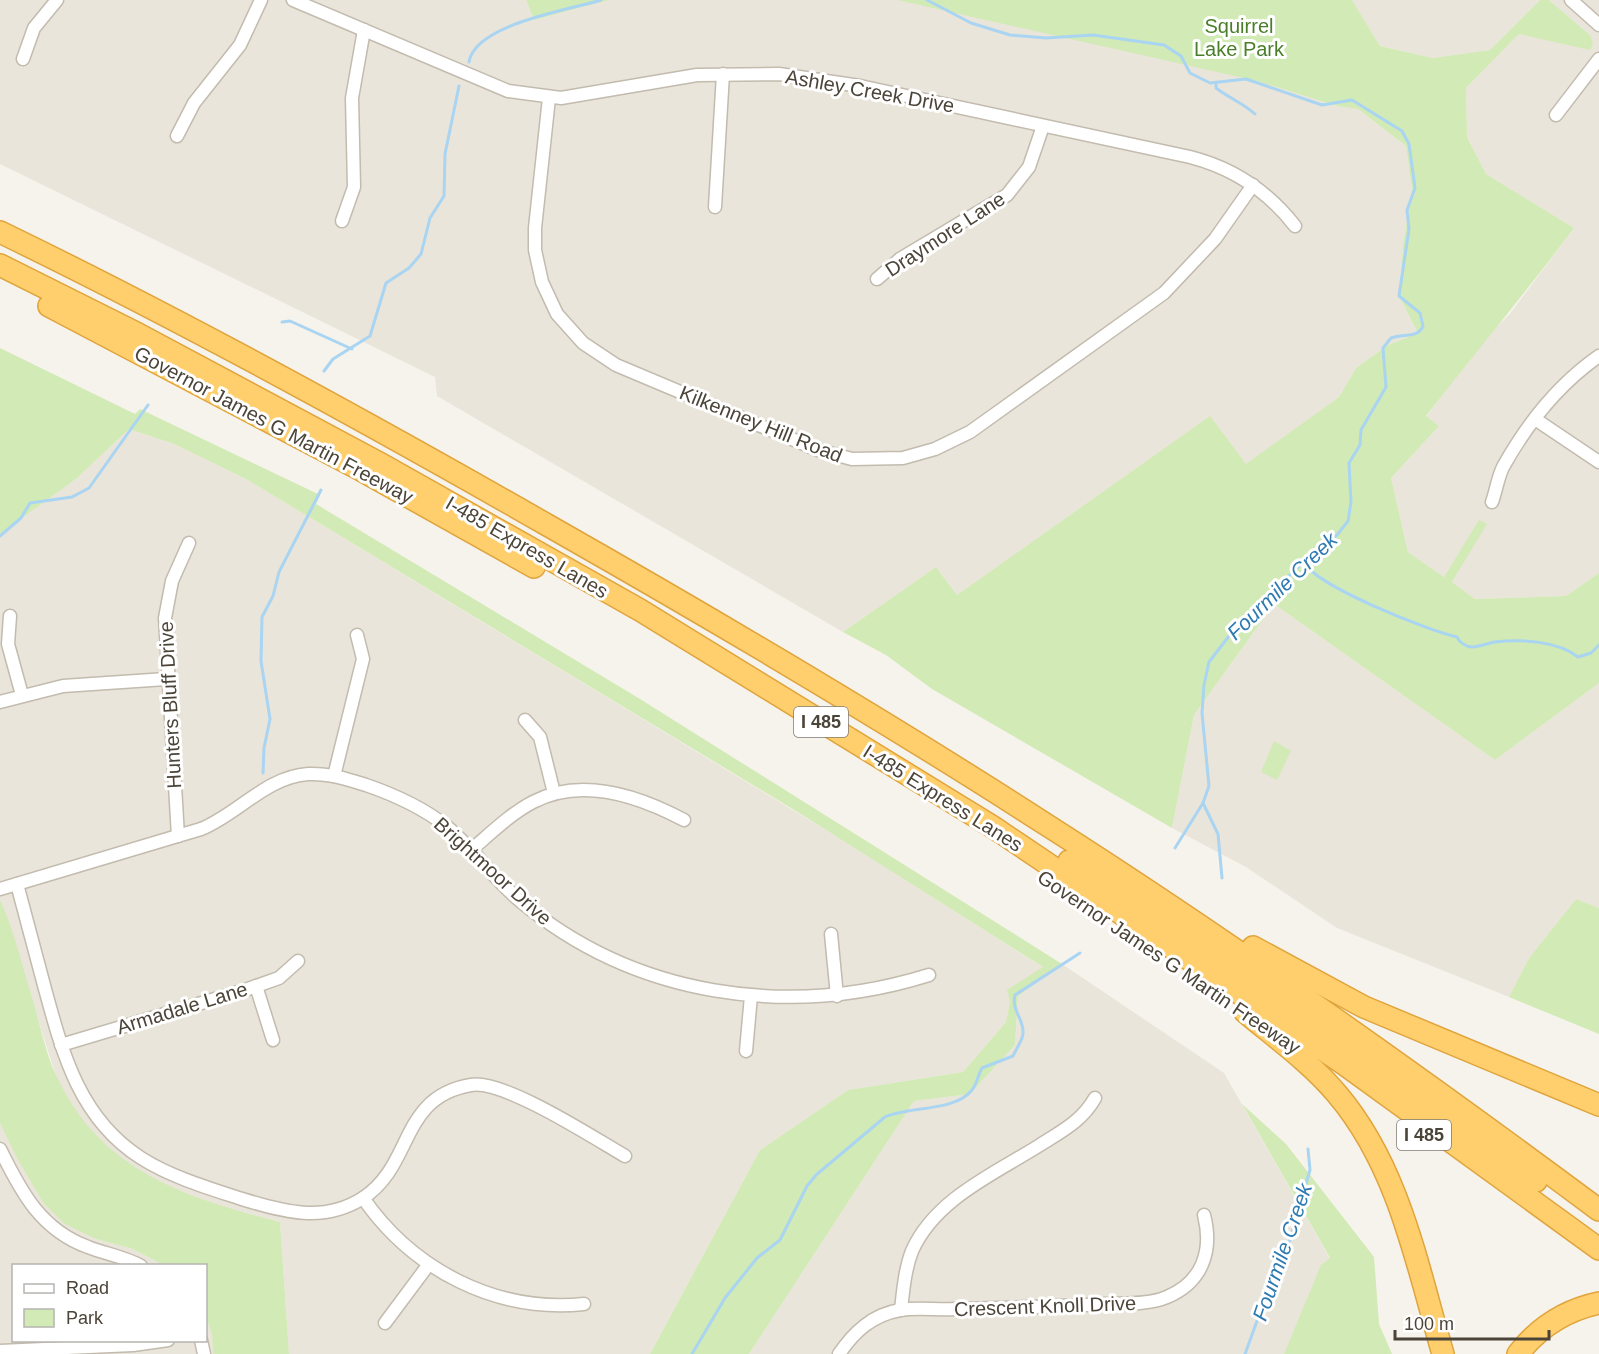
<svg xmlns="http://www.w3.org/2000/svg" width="1599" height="1354" viewBox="0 0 1599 1354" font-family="Arial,sans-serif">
<rect width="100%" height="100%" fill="#f6f3ec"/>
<g fill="#eae5da">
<path d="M 0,0 L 526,0 L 534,20 L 609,0 L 898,0 L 1248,78 L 1337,106 L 1358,109 L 1406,146 L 1412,190 L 1403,245 L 1400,298 L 1418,333 L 1388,345 L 1356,368 L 1339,397 L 1246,465 L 1209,417 L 957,595 L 936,567 L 843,632 L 437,396 L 435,377 L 0,164 Z"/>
<path d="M 1352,0 L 1540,0 L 1490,50 L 1433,58 L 1380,46 Z"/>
<path d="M 1549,0 L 1599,0 L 1599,573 L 1566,596 L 1475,599 L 1452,582 L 1486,524 L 1479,521 L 1444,577 L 1408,552 L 1391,478 L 1439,426 L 1426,417 L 1485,338 L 1509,315 L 1574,228 L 1486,174 L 1467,137 L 1466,88 L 1519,34 L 1590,49 L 1590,35 Z"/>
<path d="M 129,429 L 174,444 L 246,479 L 844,841 L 1044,968 L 1010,1001 L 1006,1022 L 963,1072 L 848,1090 L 760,1150 L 650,1354 L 289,1354 L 280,1222 L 213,1204 L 170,1187 L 129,1165 L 107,1148 L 78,1116 L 57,1079 L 0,900 L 0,534 L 76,479 Z"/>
<path d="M 1274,604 L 1495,760 L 1599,683 L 1599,908 L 1576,899 L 1529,958 L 1509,997 L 1337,928 L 1246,867 L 1172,828 L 1194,715 Z"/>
<path d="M 1062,964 L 1224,1073 L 1330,1259 L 1284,1354 L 749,1354 L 914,1101 L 970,1094 L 1015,1045 L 1018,996 Z"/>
<path d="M 0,1123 L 44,1204 L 96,1239 L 133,1249 L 163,1265 L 14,1266 L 14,1340 L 206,1340 L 206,1316 L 212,1335 L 213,1354 L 0,1354 Z"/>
</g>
<g fill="#d2eab5">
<path d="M 526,0 L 609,0 L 534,20 Z"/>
<path d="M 897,0 L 1352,0 L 1380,46 L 1433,58 L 1490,50 L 1540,0 L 1549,0 L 1590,35 L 1593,43 L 1590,50 L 1519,34 L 1466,88 L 1467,137 L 1486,174 L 1574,228 C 1526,292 1475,353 1426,416 L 1439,426 L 1391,478 L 1408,552 L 1444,577 L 1479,520 L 1487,524 L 1452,582 L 1475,599 L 1566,596 L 1599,573 L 1599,683 L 1495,760 L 1274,604 L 1194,715 L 1172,828 L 932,689 L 886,655 L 843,632 L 936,567 L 957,595 L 1210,416 L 1246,464 L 1339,397 L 1356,368 L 1388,345 L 1418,333 L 1400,298 L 1403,245 L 1412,190 L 1406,146 L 1358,109 L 1337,106 L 1257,81 Z"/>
<path d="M 0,348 L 135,414 L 140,409 L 320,495 L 316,504 L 640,699 L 1062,964 L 1018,996 L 1015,1045 L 970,1094 L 914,1101 L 749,1354 L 650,1354 L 760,1150 L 848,1090 L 963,1072 L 1006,1022 L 1010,1001 L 1007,990 L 1043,967 L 796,811 L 246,479 L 174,444 L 129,429 L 76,479 L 0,534 Z"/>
<path d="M 1274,741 L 1291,751 L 1277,780 L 1261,772 Z"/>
<path d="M 1576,899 L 1599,908 L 1599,1034 L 1509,997 L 1529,958 Z"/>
<path d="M 0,900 C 15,932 24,973 35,1008 C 42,1032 47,1059 59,1081 C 104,1173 188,1198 280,1222 L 289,1354 L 213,1354 L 212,1335 L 206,1316 L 206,1266 L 163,1265 L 133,1249 L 96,1239 L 65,1224 L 44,1204 L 17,1158 L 0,1123 Z"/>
<path d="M 1242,1104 L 1286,1144 L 1374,1257 L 1379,1324 L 1392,1354 L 1284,1354 L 1321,1265 L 1330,1258 Z"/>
</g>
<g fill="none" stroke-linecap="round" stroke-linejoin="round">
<g stroke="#a9d4f2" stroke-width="3">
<path d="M 927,0 L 971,23 L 1010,35 L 1046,38 L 1093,35 L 1164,45 L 1181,56 L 1190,73 L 1210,83 L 1246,79 L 1322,105 L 1352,100 L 1402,131 L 1409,144 L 1415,188 L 1407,210 L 1409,229 L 1399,296 L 1420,313 L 1423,326 C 1417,339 1404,333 1391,338 L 1383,348 L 1386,387 L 1361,430 L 1360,445 L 1349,463 L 1351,502 L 1348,521 L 1337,535 L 1317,550 L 1242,619 L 1209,662 L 1204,685 L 1202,713 L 1209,786 L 1203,803 L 1218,834 L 1222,878"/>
<path d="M 469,62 C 475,24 569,10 601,0"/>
<path d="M 1216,83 L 1216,88 C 1229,98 1243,103 1255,114"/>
<path d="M 282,322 L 290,321 L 352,349"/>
<path d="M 324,371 L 333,359 L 370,336 L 386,283 L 409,268 L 421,254 L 430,218 L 444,196 L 445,154 L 459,86"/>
<path d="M 0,536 L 21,518 L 30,503 L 72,497 L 89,488 L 148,405"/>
<path d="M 1305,563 C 1316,586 1429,631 1457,637 C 1459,642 1466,647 1472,647 C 1479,647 1488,643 1495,642 C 1521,639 1558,641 1578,657 L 1591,653 L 1599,645"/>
<path d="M 263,773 L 264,748 L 270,719 L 261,661 L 262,617 L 273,596 L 279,572 L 321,490"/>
<path d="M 1175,848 L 1203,803"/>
<path d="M 692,1354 L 725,1298 L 757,1258 L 780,1240 L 807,1186 L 816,1175 L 885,1117 C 908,1106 955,1112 972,1090 C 977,1084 978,1075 982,1068 L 1013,1056 C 1016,1049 1023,1040 1023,1033 C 1024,1019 1011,1010 1015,995 L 1080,953"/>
<path d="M 1245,1354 L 1257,1321 L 1269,1303 L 1282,1266 L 1310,1170 L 1308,1149"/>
</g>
<defs>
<g id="minor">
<path d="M 293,0 L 508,91 L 561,98 L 697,75 L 779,74 L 860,86 L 1190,157 C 1233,168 1267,190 1295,226"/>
<path d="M 1571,0 L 1599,25"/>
<path d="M 23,59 L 34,28 L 57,0"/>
<path d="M 549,98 L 535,228 L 535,250 L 542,282 L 557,314 L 583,343 L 616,365 L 818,450 L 852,459 L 903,458 L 935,449 L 970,432 L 1164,293 L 1215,239 L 1253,185"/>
<path d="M 1556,115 L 1599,59"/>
<path d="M 177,136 L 194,103 L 240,45 L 261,0"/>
<path d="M 715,207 L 723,74"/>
<path d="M 342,221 L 354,187 L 352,98 L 364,30"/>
<path d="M 877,279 L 900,259 L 1007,195 L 1029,167 L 1043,126"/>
<path d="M 1535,419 L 1599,462"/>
<path d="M 1492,502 C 1496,491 1498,477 1503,467 C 1527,424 1559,384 1599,356"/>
<path d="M 10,616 L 8,644 L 22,695"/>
<path d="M 0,702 L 63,686 L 166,679"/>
<path d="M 525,720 L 540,737 L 554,793"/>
<path d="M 334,776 L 363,659 L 357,635"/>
<path d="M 178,836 L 165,618 L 172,581 L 189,543"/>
<path d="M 471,850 C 490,834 510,814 533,802 C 582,776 639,796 684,820"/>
<path d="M 17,884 C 26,919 36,954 45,989 C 63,1055 80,1119 141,1158 C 171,1177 208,1188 242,1199 C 284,1212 324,1223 363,1198 C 414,1165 399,1097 471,1085 C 503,1079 594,1138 625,1156"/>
<path d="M 0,889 L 201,829 C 238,814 266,777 308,774 C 328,773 347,779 366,785 C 395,795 422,807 446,826 C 473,848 493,878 519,900 C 634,997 788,1019 929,975"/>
<path d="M 831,934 L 837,996"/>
<path d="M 256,986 L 273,1040"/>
<path d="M 61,1045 L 245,990 L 279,978 L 298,961"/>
<path d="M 746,1051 L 751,996"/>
<path d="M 0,1149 C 21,1192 41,1230 88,1247 C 106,1254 125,1257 141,1266"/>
<path d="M 363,1198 C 413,1270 496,1313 584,1304"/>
<path d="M 901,1310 C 903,1291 905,1269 912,1251 C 935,1199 994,1174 1040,1145 C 1062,1131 1082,1121 1095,1098"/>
<path d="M 385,1323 L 429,1264"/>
<path d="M 201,1340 L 204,1354"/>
<path d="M 0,1351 L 133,1345 L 168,1340"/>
<path d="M 839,1354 C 854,1332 872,1315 900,1310 C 916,1307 937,1310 954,1309 C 1004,1308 1054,1307 1104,1304 C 1125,1303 1148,1305 1167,1297 C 1203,1282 1213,1250 1204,1215"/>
</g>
<g id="motorway">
<path d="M 0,232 C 186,322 369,423 549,526 C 718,622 886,721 1050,827 C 1238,947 1420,1077 1599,1210"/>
<path d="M 0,265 L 138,334 L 381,464 L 640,610 L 993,827 L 1344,1064 L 1599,1249"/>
<path d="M 49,306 L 361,470 L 534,567"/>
<path d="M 1069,861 L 1255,984 L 1536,1181"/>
<path d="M 1253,947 L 1364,1007 L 1599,1105"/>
<path d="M 1245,1012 C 1276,1038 1311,1063 1337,1094 C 1399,1167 1417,1265 1443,1354"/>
<path d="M 1518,1354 C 1538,1328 1566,1310 1599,1303"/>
</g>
</defs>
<use href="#minor" stroke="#c2bbae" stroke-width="15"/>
<use href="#motorway" stroke="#e0a43c" stroke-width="24"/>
<use href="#minor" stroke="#fff" stroke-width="12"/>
<use href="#motorway" stroke="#ffcf6e" stroke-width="21"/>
</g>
<g text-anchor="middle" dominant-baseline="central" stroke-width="6" stroke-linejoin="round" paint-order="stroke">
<g fill="#fff" stroke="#817c74" stroke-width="1.5">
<rect x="794" y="707" width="54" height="30" rx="4.5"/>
<rect x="1397" y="1120" width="54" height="30" rx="4.5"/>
</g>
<g font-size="18" font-weight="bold" fill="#4b4439">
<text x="821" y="722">I 485</text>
<text x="1424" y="1135">I 485</text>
</g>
<g font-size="20" fill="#4a7f2a" stroke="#fff">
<text x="1239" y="26">Squirrel<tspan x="1239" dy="23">Lake Park</tspan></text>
</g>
<g font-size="20" fill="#4b4439" stroke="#fff">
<text transform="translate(870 91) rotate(10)">Ashley Creek Drive</text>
<text transform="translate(945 234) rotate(-33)">Draymore Lane</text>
<text transform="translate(761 424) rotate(22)">Kilkenney Hill Road</text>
<text transform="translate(274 425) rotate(28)">Governor James G Martin Freeway</text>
<text transform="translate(527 547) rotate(30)">I-485 Express Lanes</text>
<text transform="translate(170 705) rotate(-93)">Hunters Bluff Drive</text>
<text transform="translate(943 798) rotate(32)">I-485 Express Lanes</text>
<text transform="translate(493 871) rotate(42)">Brightmoor Drive</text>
<text transform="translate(1169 962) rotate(34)">Governor James G Martin Freeway</text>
<text transform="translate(182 1008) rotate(-17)">Armadale Lane</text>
<text transform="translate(1045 1306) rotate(-2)">Crescent Knoll Drive</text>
</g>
<g font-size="21" font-style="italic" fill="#2e7ab2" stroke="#fff">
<text transform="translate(1282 586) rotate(-44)">Fourmile Creek</text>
<text transform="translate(1282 1252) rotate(-71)">Fourmile Creek</text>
</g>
</g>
<rect x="12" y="1264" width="195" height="78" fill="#ffffff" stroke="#b7b4b0" stroke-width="1.5"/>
<rect x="24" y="1284" width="30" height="9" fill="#ffffff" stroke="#b7b4b0" stroke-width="1.5"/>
<text x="66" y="1294" font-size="18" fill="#4b4439">Road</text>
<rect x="24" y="1309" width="30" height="18" fill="#d2eab5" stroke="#b7b4b0" stroke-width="1.5"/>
<text x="66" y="1324" font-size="18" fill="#4b4439">Park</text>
<path d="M1395 1330v9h154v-9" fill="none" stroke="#4b4439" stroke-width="3"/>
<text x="1404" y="1330" font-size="18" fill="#4b4439" stroke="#ffffff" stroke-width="4.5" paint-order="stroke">100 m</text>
</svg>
